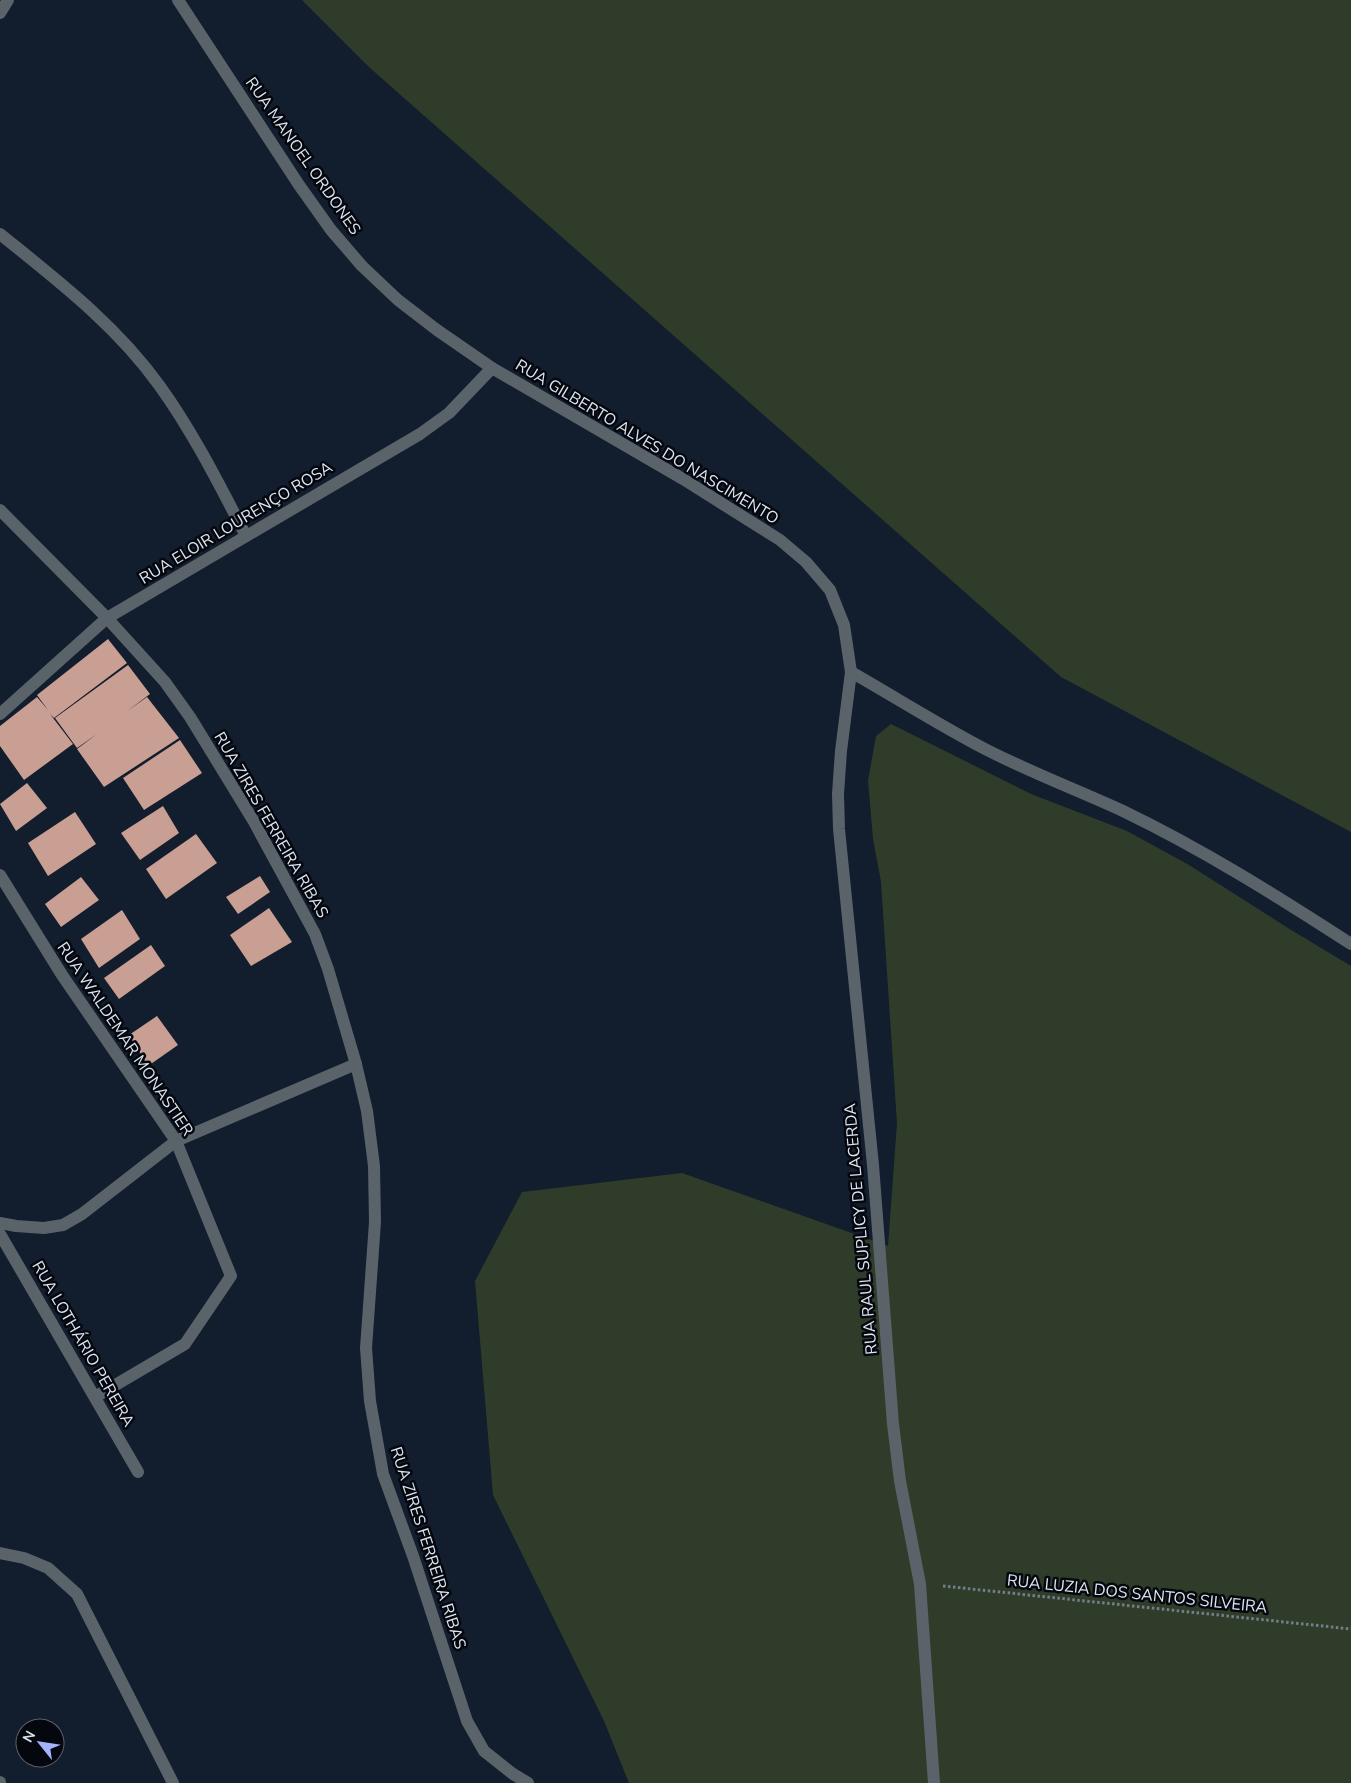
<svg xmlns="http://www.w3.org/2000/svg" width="1351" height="1783" viewBox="0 0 1351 1783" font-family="'Nunito Sans',sans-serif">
<rect width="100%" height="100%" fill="#121d2d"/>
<g fill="#303c2a">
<path d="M 302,0 L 1351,0 L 1351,832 L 1061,677 L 370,68 Z"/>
<path d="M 891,724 L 1031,794 L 1127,831 L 1189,865 L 1288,928 L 1351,966 L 1351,1783 L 629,1783 L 604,1721 L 493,1495 L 475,1281 L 522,1192 L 682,1173 L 888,1246 L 897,1123 L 881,882 L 873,839 L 868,781 L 876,736 Z"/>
</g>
<g fill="#c99f93">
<path d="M 108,639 L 127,663 L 54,718 L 50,714 L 73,744 L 24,780 L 0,746 L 0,726 L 37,697 L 48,710 L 37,695 Z"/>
<path d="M 128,665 L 150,694 L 126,712 L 147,697 L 179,738 L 104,787 L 77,749 L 97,734 L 77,748 L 55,718 Z"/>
<path d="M 180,740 L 202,773 L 144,810 L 123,778 Z"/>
<path d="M 27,783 L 47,808 L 16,831 L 0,804 Z"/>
<path d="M 163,806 L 179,833 L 140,860 L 121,833 Z"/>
<path d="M 75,812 L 96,844 L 48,876 L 28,843 Z"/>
<path d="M 196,834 L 217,863 L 166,899 L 146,869 Z"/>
<path d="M 260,876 L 270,892 L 238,914 L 226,897 Z"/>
<path d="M 81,877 L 99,900 L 61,927 L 45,904 Z"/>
<path d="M 269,908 L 292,942 L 251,966 L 230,935 Z"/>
<path d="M 122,910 L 140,939 L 99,968 L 81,939 Z"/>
<path d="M 151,945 L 165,966 L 119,999 L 104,978 Z"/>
<path d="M 157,1016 L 178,1045 L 148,1066 L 129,1035 Z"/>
</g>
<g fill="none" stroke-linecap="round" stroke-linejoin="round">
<path stroke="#737d8b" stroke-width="3" stroke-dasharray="2.5 2.5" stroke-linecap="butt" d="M 943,1586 L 1351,1629"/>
<path stroke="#5a636a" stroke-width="12" d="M 0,1782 L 0,1783"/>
<g stroke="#5a636a" stroke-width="12">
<path d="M 178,0 L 299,185 L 331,230 L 362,266 L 398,300 L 437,330 L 492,368 L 683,479 L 780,540 L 806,562 L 830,590 L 844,625 L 851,672 L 841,751 L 838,794 L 839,829 L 873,1165 L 893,1424 L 900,1481 L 920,1584 L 934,1783"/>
<path d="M 0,13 L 8,0"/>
<path d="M 0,234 C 57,280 116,325 159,385 C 193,432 219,484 246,536"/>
<path d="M 0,510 L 107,618 L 165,682 L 190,717 L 253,820 L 315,934 L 328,969 L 356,1064 L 367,1111 L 374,1166 L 375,1222 L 366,1348 L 370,1401 L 383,1474 L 413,1556 L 467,1721 L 484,1751 L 513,1774 L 528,1783"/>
<path d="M 851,672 C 895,697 939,725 985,749 C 1030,772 1077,790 1123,811 C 1202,849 1277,896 1351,944"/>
<path d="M 0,714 L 107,618 L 420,434 L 449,413 L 492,368"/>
<path d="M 0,875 L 62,975 L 176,1141 L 231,1276 L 185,1344 L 95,1397"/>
<path d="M 0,1223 L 16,1226 L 44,1228 L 63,1225 L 82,1214 L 176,1141 L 356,1064"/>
<path d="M 0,1234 L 138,1472"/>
<path d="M 0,1553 L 24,1558 L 48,1568 L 77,1594 L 173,1783"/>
</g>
</g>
<g text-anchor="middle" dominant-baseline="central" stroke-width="5" stroke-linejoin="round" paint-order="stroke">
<g font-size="16" fill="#dde5f0" stroke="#04070e">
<text transform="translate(303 156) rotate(55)">RUA MANOEL ORDONES</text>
<text transform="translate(647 442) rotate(31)">RUA GILBERTO ALVES DO NASCIMENTO</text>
<text transform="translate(236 523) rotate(-31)">RUA ELOIR LOURENÇO ROSA</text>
<text transform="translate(271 825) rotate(60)">RUA ZIRES FERREIRA RIBAS</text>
<text transform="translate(125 1039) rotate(56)">RUA WALDEMAR MONASTIER</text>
<text transform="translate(861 1229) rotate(-95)">RUA RAUL SUPLICY DE LACERDA</text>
<text transform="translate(83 1344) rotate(60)">RUA LOTHÁRIO PEREIRA</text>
<text transform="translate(428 1548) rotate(72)">RUA ZIRES FERREIRA RIBAS</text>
<text transform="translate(1137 1594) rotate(6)">RUA LUZIA DOS SANTOS SILVEIRA</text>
</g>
</g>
<g transform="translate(40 1743) rotate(300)"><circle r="24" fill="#04070e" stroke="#5b6068"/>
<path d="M0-4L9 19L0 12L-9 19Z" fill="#a2b2fd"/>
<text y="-8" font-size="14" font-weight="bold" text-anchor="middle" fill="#dde5f0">N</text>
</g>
</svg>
